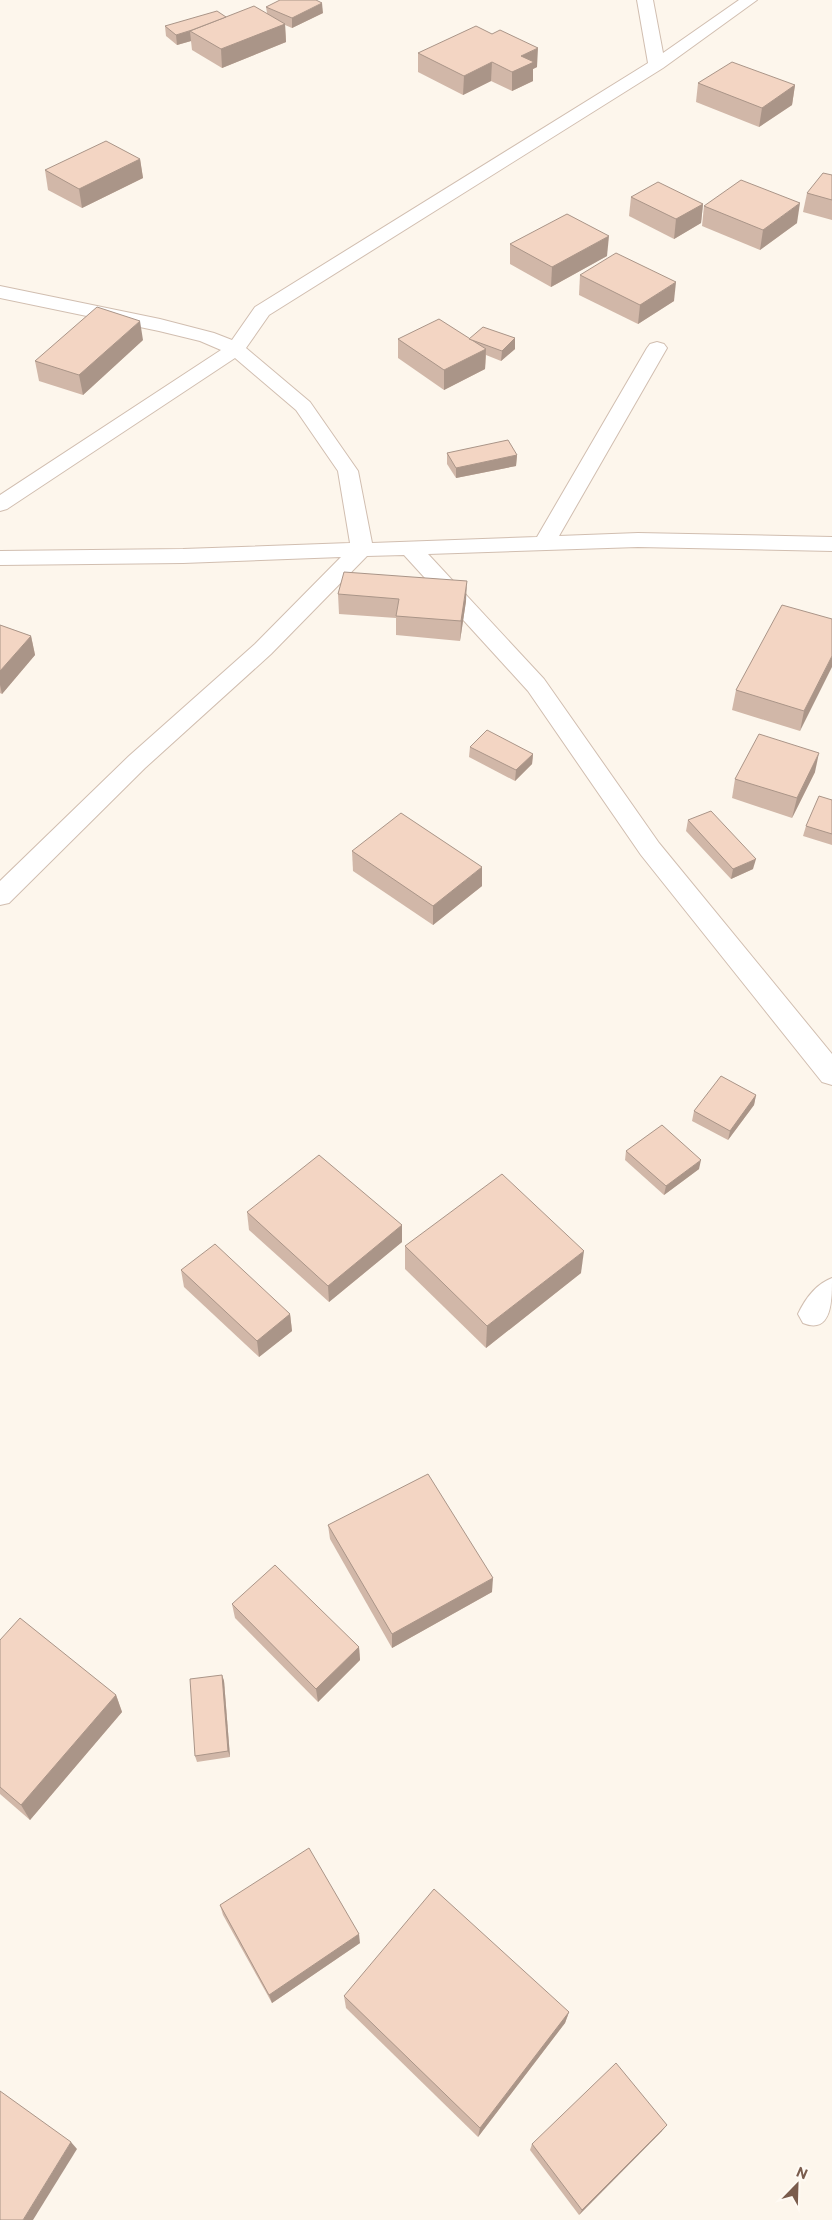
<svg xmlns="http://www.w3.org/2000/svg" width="832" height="2220" viewBox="0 0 832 2220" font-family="Commissioner,sans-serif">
<rect width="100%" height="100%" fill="#fdf6ec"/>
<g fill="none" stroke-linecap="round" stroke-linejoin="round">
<defs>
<g id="minor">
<path d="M 637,0 L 653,0 L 663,53 L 739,0 L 757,0 L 663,68 L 269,315 L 246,348 L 310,402 L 358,471 L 372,543 L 537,537 L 647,348 L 650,344 L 657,342 L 664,344 L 667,348 L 559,536 L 638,533 L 832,537 L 832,551 L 638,547 L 428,554 L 544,679 L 659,843 L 832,1054 L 832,1085 L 822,1082 L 641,855 L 528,691 L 404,555 L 367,556 L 271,654 L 145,768 L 9,903 L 0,905 L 0,881 L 129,756 L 255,644 L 341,557 L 183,563 L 0,565 L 0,551 L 183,549 L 350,543 L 338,471 L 296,410 L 235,358 L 7,509 L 0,511 L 0,495 L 221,350 L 200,341 L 159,331 L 0,298 L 0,286 L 160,319 L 214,333 L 232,340 L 255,307 L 648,63 Z"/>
<path d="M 832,1278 C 832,1300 832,1335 803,1323 L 798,1314 C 805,1299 816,1284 832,1278 Z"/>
</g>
</defs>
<use href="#minor" stroke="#d1beb0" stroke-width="2"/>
<use href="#minor" fill="#fff" fill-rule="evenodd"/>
</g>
<g fill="#d1b7a8">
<path d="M 266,7 L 323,13 L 292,28 L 285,25 L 286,42 L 222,68 L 192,50 L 191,41 L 177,45 L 166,36 L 165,26 L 226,17 L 267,13 Z"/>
<path d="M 418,53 L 537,67 L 533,69 L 533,81 L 512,91 L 491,81 L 463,95 L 418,72 Z"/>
<path d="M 698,83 L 795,85 L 792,105 L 759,127 L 696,102 Z"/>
<path d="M 140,159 L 143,178 L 82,208 L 48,190 L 45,170 Z"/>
<path d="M 832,175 L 832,220 L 803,212 L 807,193 Z"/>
<path d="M 631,197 L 703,204 L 701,223 L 674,239 L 629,216 Z"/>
<path d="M 704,206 L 797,223 L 760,250 L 702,226 Z"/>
<path d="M 510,244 L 607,256 L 551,287 L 510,264 Z"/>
<path d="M 580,275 L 674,301 L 638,324 L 579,295 Z"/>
<path d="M 398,339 L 469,339 L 515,349 L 501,361 L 486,355 L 485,369 L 444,390 L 398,358 Z"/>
<path d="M 143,340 L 83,395 L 39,381 L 35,361 Z"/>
<path d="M 447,453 L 517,455 L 516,466 L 456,478 L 447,464 Z"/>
<path d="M 338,594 L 466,601 L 460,641 L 396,635 L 396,618 L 339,614 Z"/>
<path d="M 832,619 L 800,731 L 732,710 L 736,690 Z"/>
<path d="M 0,625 L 31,636 L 35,655 L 2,694 L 0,693 Z"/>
<path d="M 470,747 L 533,754 L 532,764 L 515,781 L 469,757 Z"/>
<path d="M 815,772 L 792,818 L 732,798 L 735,779 Z"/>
<path d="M 832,800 L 832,845 L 803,836 L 806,826 Z"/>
<path d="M 688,820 L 753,869 L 731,879 L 686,831 Z"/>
<path d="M 352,851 L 482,886 L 433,925 L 353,871 Z"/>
<path d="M 756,1095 L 754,1105 L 728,1140 L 692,1121 L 694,1111 Z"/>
<path d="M 626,1151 L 699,1169 L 664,1195 L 625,1160 Z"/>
<path d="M 247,1212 L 402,1225 L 402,1242 L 329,1302 L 249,1230 Z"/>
<path d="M 405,1246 L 581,1273 L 486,1348 L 405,1269 Z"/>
<path d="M 181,1270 L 290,1314 L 292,1331 L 259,1357 L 184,1287 Z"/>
<path d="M 328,1525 L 492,1592 L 392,1648 L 330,1539 Z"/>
<path d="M 232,1604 L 359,1647 L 360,1660 L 318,1702 L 235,1618 Z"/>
<path d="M 0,1640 L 116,1695 L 122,1712 L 30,1820 L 0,1794 Z"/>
<path d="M 222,1675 L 224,1681 L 230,1757 L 197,1762 L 195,1756 Z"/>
<path d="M 220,1905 L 360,1943 L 272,2003 L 223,1915 Z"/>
<path d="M 344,1996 L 569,2012 L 565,2023 L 478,2137 L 346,2008 Z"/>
<path d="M 662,2131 L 579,2215 L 530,2150 L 532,2144 Z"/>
</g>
<g fill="#aa9588">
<path d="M 322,3 L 323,13 L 292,28 L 292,18 Z"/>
<path d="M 285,24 L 286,42 L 222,68 L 221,49 Z"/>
<path d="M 190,31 L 191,41 L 177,45 L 176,35 Z"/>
<path d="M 538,48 L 537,67 L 533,69 L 533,81 L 512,91 L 512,72 L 521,56 Z"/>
<path d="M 492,62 L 491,81 L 463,95 L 464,76 Z"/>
<path d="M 795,85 L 792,105 L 759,127 L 762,108 Z"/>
<path d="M 140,159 L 143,178 L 82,208 L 79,189 Z"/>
<path d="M 800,203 L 797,223 L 760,250 L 763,230 Z"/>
<path d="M 703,204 L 701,223 L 674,239 L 676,219 Z"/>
<path d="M 609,236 L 607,256 L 551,287 L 552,267 Z"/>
<path d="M 676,282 L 674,301 L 638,324 L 640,305 Z"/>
<path d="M 140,321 L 143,340 L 83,395 L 79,375 Z"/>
<path d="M 515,338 L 515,349 L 501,361 L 502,351 Z"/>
<path d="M 486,349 L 485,369 L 444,390 L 444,370 Z"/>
<path d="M 517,455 L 516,466 L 456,478 L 456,468 Z"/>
<path d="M 467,581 L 466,601 L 460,641 L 461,621 Z"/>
<path d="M 31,636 L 35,655 L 2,694 L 0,685 L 0,671 Z"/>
<path d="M 832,656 L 832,667 L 800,731 L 804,711 Z"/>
<path d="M 819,753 L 815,772 L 792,818 L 797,798 Z"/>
<path d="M 533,754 L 532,764 L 515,781 L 516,770 Z"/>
<path d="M 756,859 L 753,869 L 731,879 L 733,869 Z"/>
<path d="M 482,867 L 482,886 L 433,925 L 433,906 Z"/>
<path d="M 756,1095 L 754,1105 L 728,1140 L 730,1131 Z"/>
<path d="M 701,1160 L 699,1169 L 664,1195 L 666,1186 Z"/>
<path d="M 402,1225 L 402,1242 L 329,1302 L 328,1286 Z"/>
<path d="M 584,1251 L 581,1273 L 486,1348 L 487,1326 Z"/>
<path d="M 290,1314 L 292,1331 L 259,1357 L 257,1341 Z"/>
<path d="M 493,1578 L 492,1592 L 392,1648 L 392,1634 Z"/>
<path d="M 359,1647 L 360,1660 L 318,1702 L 316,1689 Z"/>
<path d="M 222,1675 L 224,1681 L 230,1757 L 228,1751 Z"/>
<path d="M 116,1695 L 122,1712 L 30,1820 L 21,1805 Z"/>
<path d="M 359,1934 L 360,1943 L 272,2003 L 269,1995 Z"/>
<path d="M 569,2012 L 565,2023 L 478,2137 L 480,2128 Z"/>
<path d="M 667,2125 L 662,2131 L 579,2215 L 582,2210 Z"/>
<path d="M 71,2142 L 77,2149 L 33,2220 L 23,2220 Z"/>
</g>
<g fill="#f3d5c3" stroke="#aa9588">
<path d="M 280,0 L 316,0 L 322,3 L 292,18 L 266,7 Z"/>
<path d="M 254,6 L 285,24 L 221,49 L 190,31 Z"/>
<path d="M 217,11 L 226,17 L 192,30 L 176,35 L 165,26 Z"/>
<path d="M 476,26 L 492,34 L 500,30 L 538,48 L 521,56 L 534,62 L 512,72 L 492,62 L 464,76 L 418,53 Z"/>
<path d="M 732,62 L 795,85 L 762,108 L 698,83 Z"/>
<path d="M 106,141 L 140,159 L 79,189 L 45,170 Z"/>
<path d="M 823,173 L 832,175 L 832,200 L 807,193 Z"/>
<path d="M 741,180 L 800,203 L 763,230 L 704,206 Z"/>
<path d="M 658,182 L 703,204 L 676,219 L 631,197 Z"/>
<path d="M 567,214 L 609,236 L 552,267 L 510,244 Z"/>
<path d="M 616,253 L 676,282 L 640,305 L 580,275 Z"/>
<path d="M 97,307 L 140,321 L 79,375 L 35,361 Z"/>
<path d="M 439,319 L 486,349 L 444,370 L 398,339 Z"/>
<path d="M 483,327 L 515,338 L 502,351 L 469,339 Z"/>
<path d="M 508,440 L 517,455 L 456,468 L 447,453 Z"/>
<path d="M 344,572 L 467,581 L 461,621 L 396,616 L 399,599 L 338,594 Z"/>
<path d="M 782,605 L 832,619 L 832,656 L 804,711 L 736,690 Z"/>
<path d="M 0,625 L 31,636 L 0,671 Z"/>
<path d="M 487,730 L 533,754 L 516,770 L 470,747 Z"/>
<path d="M 759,734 L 819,753 L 797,798 L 735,779 Z"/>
<path d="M 819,796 L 832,800 L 832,834 L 806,826 Z"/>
<path d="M 711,811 L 756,859 L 733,869 L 688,820 Z"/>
<path d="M 401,813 L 482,867 L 433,906 L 352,851 Z"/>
<path d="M 721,1076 L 756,1095 L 730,1131 L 694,1111 Z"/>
<path d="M 662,1125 L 701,1160 L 666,1186 L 626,1151 Z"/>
<path d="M 319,1155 L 402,1225 L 328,1286 L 247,1212 Z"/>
<path d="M 502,1174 L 584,1251 L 487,1326 L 405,1246 Z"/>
<path d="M 215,1244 L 290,1314 L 257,1341 L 181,1270 Z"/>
<path d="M 428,1474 L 493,1578 L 392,1634 L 328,1525 Z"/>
<path d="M 275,1565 L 359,1647 L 316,1689 L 232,1604 Z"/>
<path d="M 20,1618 L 116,1695 L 21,1805 L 0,1787 L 0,1640 Z"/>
<path d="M 222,1675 L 228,1751 L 195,1756 L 190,1679 Z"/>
<path d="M 309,1848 L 359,1934 L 269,1995 L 220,1905 Z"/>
<path d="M 434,1889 L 569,2012 L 480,2128 L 344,1996 Z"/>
<path d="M 616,2063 L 667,2125 L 582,2210 L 532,2144 Z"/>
<path d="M 0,2091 L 71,2142 L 23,2220 L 0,2220 Z"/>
</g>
<g transform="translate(797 2185) rotate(23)" stroke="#fffaf3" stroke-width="4" paint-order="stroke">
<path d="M0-4L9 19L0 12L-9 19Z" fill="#7a5c4d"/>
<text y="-8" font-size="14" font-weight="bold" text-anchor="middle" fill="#7a5c4d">N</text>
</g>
</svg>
